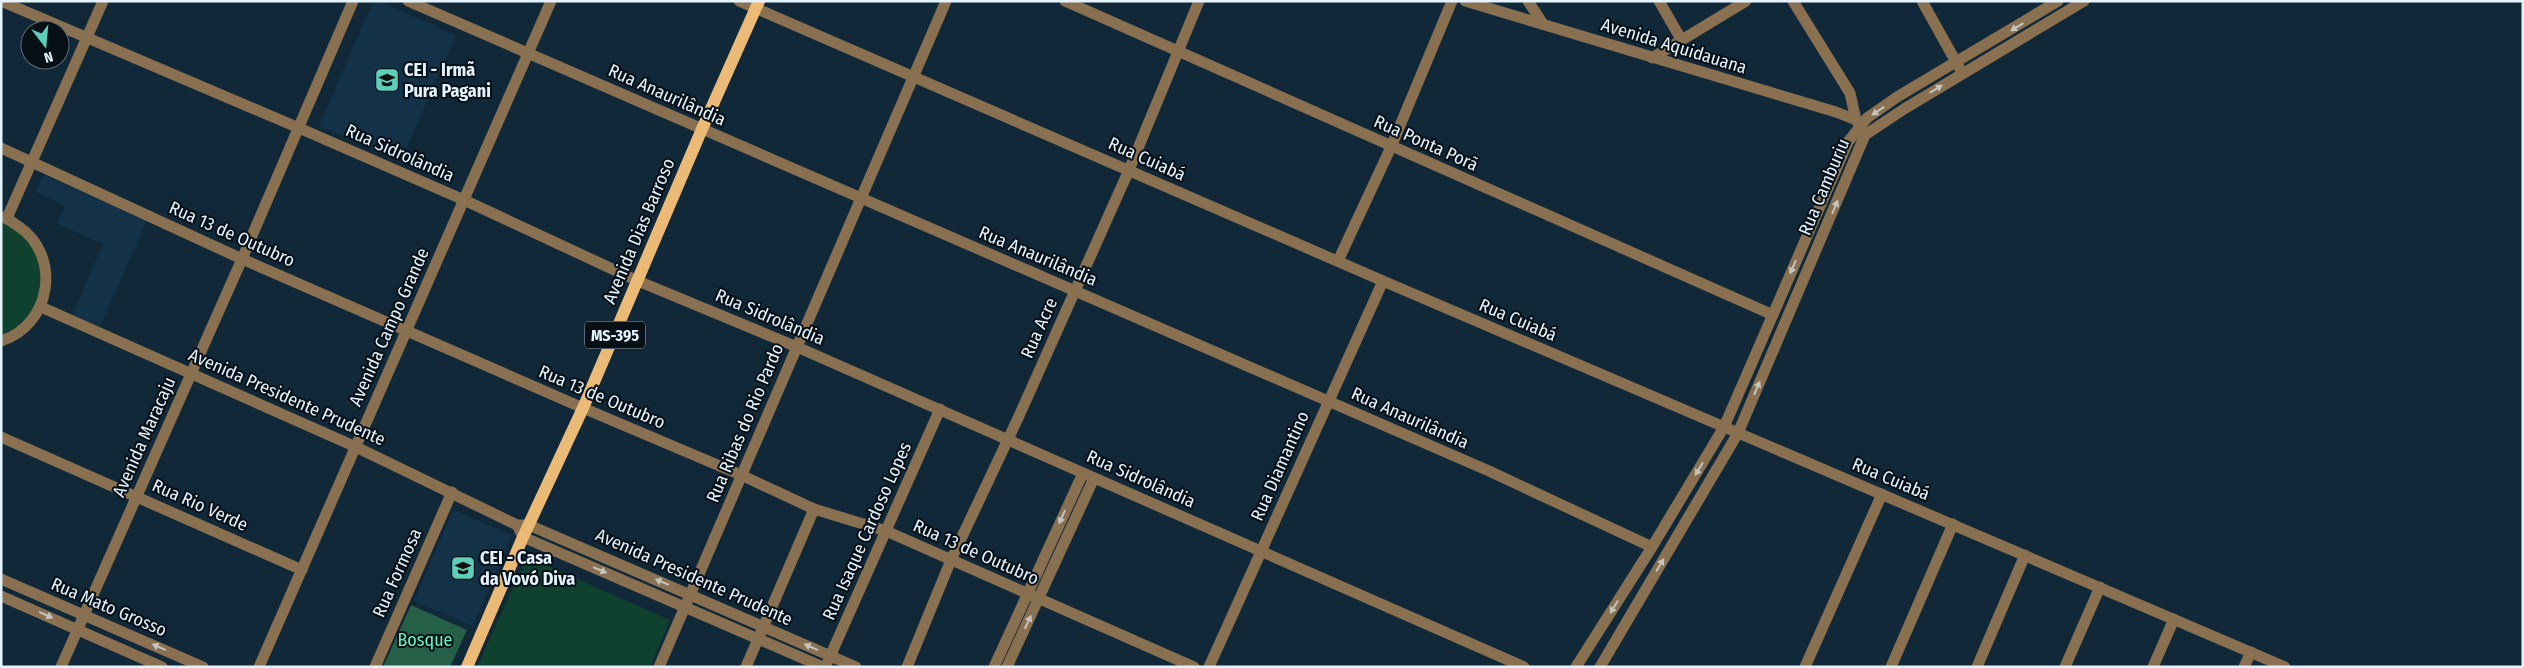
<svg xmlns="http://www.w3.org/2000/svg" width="2524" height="668" viewBox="0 0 2524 668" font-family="'Fira Sans Condensed',sans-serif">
<rect width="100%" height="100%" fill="#112839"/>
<g fill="#133147">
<path d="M 373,1 L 378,1 L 456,35 L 401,161 L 319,126 Z"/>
<path d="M 43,175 L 147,220 L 100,327 L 72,315 L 103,244 L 57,224 L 65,205 L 35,192 Z"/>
<path d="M 453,510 L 512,535 L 473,626 L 414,601 Z"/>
</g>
<g fill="#10412e">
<path d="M 1,222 C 34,230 52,277 36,306 C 28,321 15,328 1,336 Z"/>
<path d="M 527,557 L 670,620 L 650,667 L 477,667 Z"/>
</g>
<path fill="#255f47" d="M 411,605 L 467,630 L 450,667 L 383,667 Z"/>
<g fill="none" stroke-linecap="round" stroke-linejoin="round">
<g stroke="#887050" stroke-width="11">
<path d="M 1,1 L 299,128 L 464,200 L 638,281 L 797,347 L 1524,667"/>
<path d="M 408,1 L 1489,471 L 1652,547"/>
<path d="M 739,1 L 1383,281 L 2285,667"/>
<path d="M 1065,1 L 1773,315"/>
<path d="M 1465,1 L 1836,112 L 1856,120 L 1862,130"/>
<path d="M 1528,1 L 1543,24"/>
<path d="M 1659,1 L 1681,39"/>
<path d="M 1793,1 L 1850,93 L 1856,120"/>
<path d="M 1922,1 L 1960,69"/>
<path d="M 1652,58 L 1746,1"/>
<path d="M 1,148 L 242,259 L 583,408 L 741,475 L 814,509 L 886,531 L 1194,667"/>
<path d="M 1,217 C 8,218 12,222 18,226 C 62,255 52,325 1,341"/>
<path d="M 7,218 L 103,1"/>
<path d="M 1338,261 L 1391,147 L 1452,1"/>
<path d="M 41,307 L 356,447 L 517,525 L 529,525 L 856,667"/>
<path d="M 1,437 L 302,570"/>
<path d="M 519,529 L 523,537 L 823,667"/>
<path d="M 1,579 L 203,667"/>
<path d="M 1,596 L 162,667"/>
<path d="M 828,661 L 940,409"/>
<path d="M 61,667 L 242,259 L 353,1"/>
<path d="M 259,667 L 551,1"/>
<path d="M 375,667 L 452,492"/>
<path d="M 659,667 L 946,1"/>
<path d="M 746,667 L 814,509"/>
<path d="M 907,667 L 951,560 L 1019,416 L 1129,170 L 1199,1"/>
<path d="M 994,667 L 1083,473"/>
<path d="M 1007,667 L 1094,478"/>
<path d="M 1209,667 L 1383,281"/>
<path d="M 1576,667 L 1652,547 L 1724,427 L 1848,142 L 1867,118 L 1897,97 L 2058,1"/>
<path d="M 1600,667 L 1738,433 L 1865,135 L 1904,109 L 2084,1"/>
<path d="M 1805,667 L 1882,494"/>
<path d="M 1891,667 L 1953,524"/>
<path d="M 1977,667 L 2025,555"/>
<path d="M 2065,667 L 2100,587"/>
<path d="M 2153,667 L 2174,619"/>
<path d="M 2244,667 L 2251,652"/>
</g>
<path stroke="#ecba77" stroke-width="12" d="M 467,667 L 523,537 L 583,408 L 702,129 L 759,1"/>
</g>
<defs><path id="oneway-solid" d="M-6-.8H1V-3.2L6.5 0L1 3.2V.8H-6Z" transform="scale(1.25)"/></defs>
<g fill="#c4c5c1">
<use href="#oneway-solid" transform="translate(2017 27) rotate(149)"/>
<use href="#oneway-solid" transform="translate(1936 89) rotate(-31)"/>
<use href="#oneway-solid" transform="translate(1878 111) rotate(146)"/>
<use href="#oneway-solid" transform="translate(1835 207) rotate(-67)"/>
<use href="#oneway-solid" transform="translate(1793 267) rotate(114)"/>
<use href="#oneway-solid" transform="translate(1757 388) rotate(-67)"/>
<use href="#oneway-solid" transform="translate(1699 469) rotate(121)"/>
<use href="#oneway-solid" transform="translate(1062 517) rotate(114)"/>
<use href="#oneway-solid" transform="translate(1660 565) rotate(-59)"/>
<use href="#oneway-solid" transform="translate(600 570) rotate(23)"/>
<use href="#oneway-solid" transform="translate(662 582) rotate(-157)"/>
<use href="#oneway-solid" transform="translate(1614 607) rotate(122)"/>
<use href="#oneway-solid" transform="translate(46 615) rotate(24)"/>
<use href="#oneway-solid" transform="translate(1028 622) rotate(-65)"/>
<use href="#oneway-solid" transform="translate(159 647) rotate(-156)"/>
<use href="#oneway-solid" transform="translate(811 647) rotate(-156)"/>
</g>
<defs>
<symbol id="school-square" viewBox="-11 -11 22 22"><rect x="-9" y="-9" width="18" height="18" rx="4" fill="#5cceba" stroke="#071017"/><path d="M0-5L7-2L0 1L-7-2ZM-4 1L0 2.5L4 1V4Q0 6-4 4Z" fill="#111"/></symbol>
</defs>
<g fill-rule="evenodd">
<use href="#school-square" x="373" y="66" width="28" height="28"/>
<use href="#school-square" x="449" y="554" width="28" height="28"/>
</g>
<g text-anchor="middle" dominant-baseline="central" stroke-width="4" stroke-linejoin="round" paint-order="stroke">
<rect fill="#071017" stroke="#a2afb9" stroke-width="1" x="585" y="321.5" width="60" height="27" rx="4"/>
<g font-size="16" font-weight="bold" fill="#e5f3fe">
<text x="615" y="335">MS-395</text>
</g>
<g font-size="18" fill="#e5f3fe" stroke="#071017">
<text transform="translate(1674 46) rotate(17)">Avenida Aquidauana</text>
<text transform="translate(667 95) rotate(24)">Rua Anaurilândia</text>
<text transform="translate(1426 143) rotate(24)">Rua Ponta Porã</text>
<text transform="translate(400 153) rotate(24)">Rua Sidrolândia</text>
<text transform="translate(1147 159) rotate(24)">Rua Cuiabá</text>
<text transform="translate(1824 187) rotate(-67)">Rua Camburiu</text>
<text transform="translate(639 231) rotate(-67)">Avenida Dias Barroso</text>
<text transform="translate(232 234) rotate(24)">Rua 13 de Outubro</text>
<text transform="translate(1038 256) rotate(23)">Rua Anaurilândia</text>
<text transform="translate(770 317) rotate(23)">Rua Sidrolândia</text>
<text transform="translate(1518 320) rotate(23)">Rua Cuiabá</text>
<text transform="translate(389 327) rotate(-66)">Avenida Campo Grande</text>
<text transform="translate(1039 328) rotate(-66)">Rua Acre</text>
<text transform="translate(287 397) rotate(24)">Avenida Presidente Prudente</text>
<text transform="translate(602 397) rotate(23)">Rua 13 de Outubro</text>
<text transform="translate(1410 418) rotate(24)">Rua Anaurilândia</text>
<text transform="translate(745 423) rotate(-67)">Rua Ribas do Rio Pardo</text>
<text transform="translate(144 437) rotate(-66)">Avenida Maracaju</text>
<text transform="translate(1280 466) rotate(-66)">Rua Diamantino</text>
<text transform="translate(1141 479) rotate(24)">Rua Sidrolândia</text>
<text transform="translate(1891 479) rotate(23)">Rua Cuiabá</text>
<text transform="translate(200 505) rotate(24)">Rua Rio Verde</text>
<text transform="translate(867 531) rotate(-66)">Rua Isaque Cardoso Lopes</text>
<text transform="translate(976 552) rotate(24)">Rua 13 de Outubro</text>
<text transform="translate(397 573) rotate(-66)">Rua Formosa</text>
<text transform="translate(694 577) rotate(24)">Avenida Presidente Prudente</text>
<text transform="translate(109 607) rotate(23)">Rua Mato Grosso</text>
</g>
<g font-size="18" font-weight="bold" fill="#e5f3fe" stroke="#071017" text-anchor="start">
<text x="404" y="70">CEI - Irmã<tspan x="404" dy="21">Pura Pagani</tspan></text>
<text x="480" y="558">CEI - Casa<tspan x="480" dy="21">da Vovó Diva</tspan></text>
</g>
<g font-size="18" fill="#65f7bc" stroke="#071017">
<text x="425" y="640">Bosque</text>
</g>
</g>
<rect width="2524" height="668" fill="none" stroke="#e5f3fe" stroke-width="5"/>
<g transform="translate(45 45) rotate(164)"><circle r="24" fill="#071017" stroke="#606b73"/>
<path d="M0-4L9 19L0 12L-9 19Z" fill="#5cceba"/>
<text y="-8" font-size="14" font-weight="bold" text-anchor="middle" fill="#e5f3fe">N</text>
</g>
</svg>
